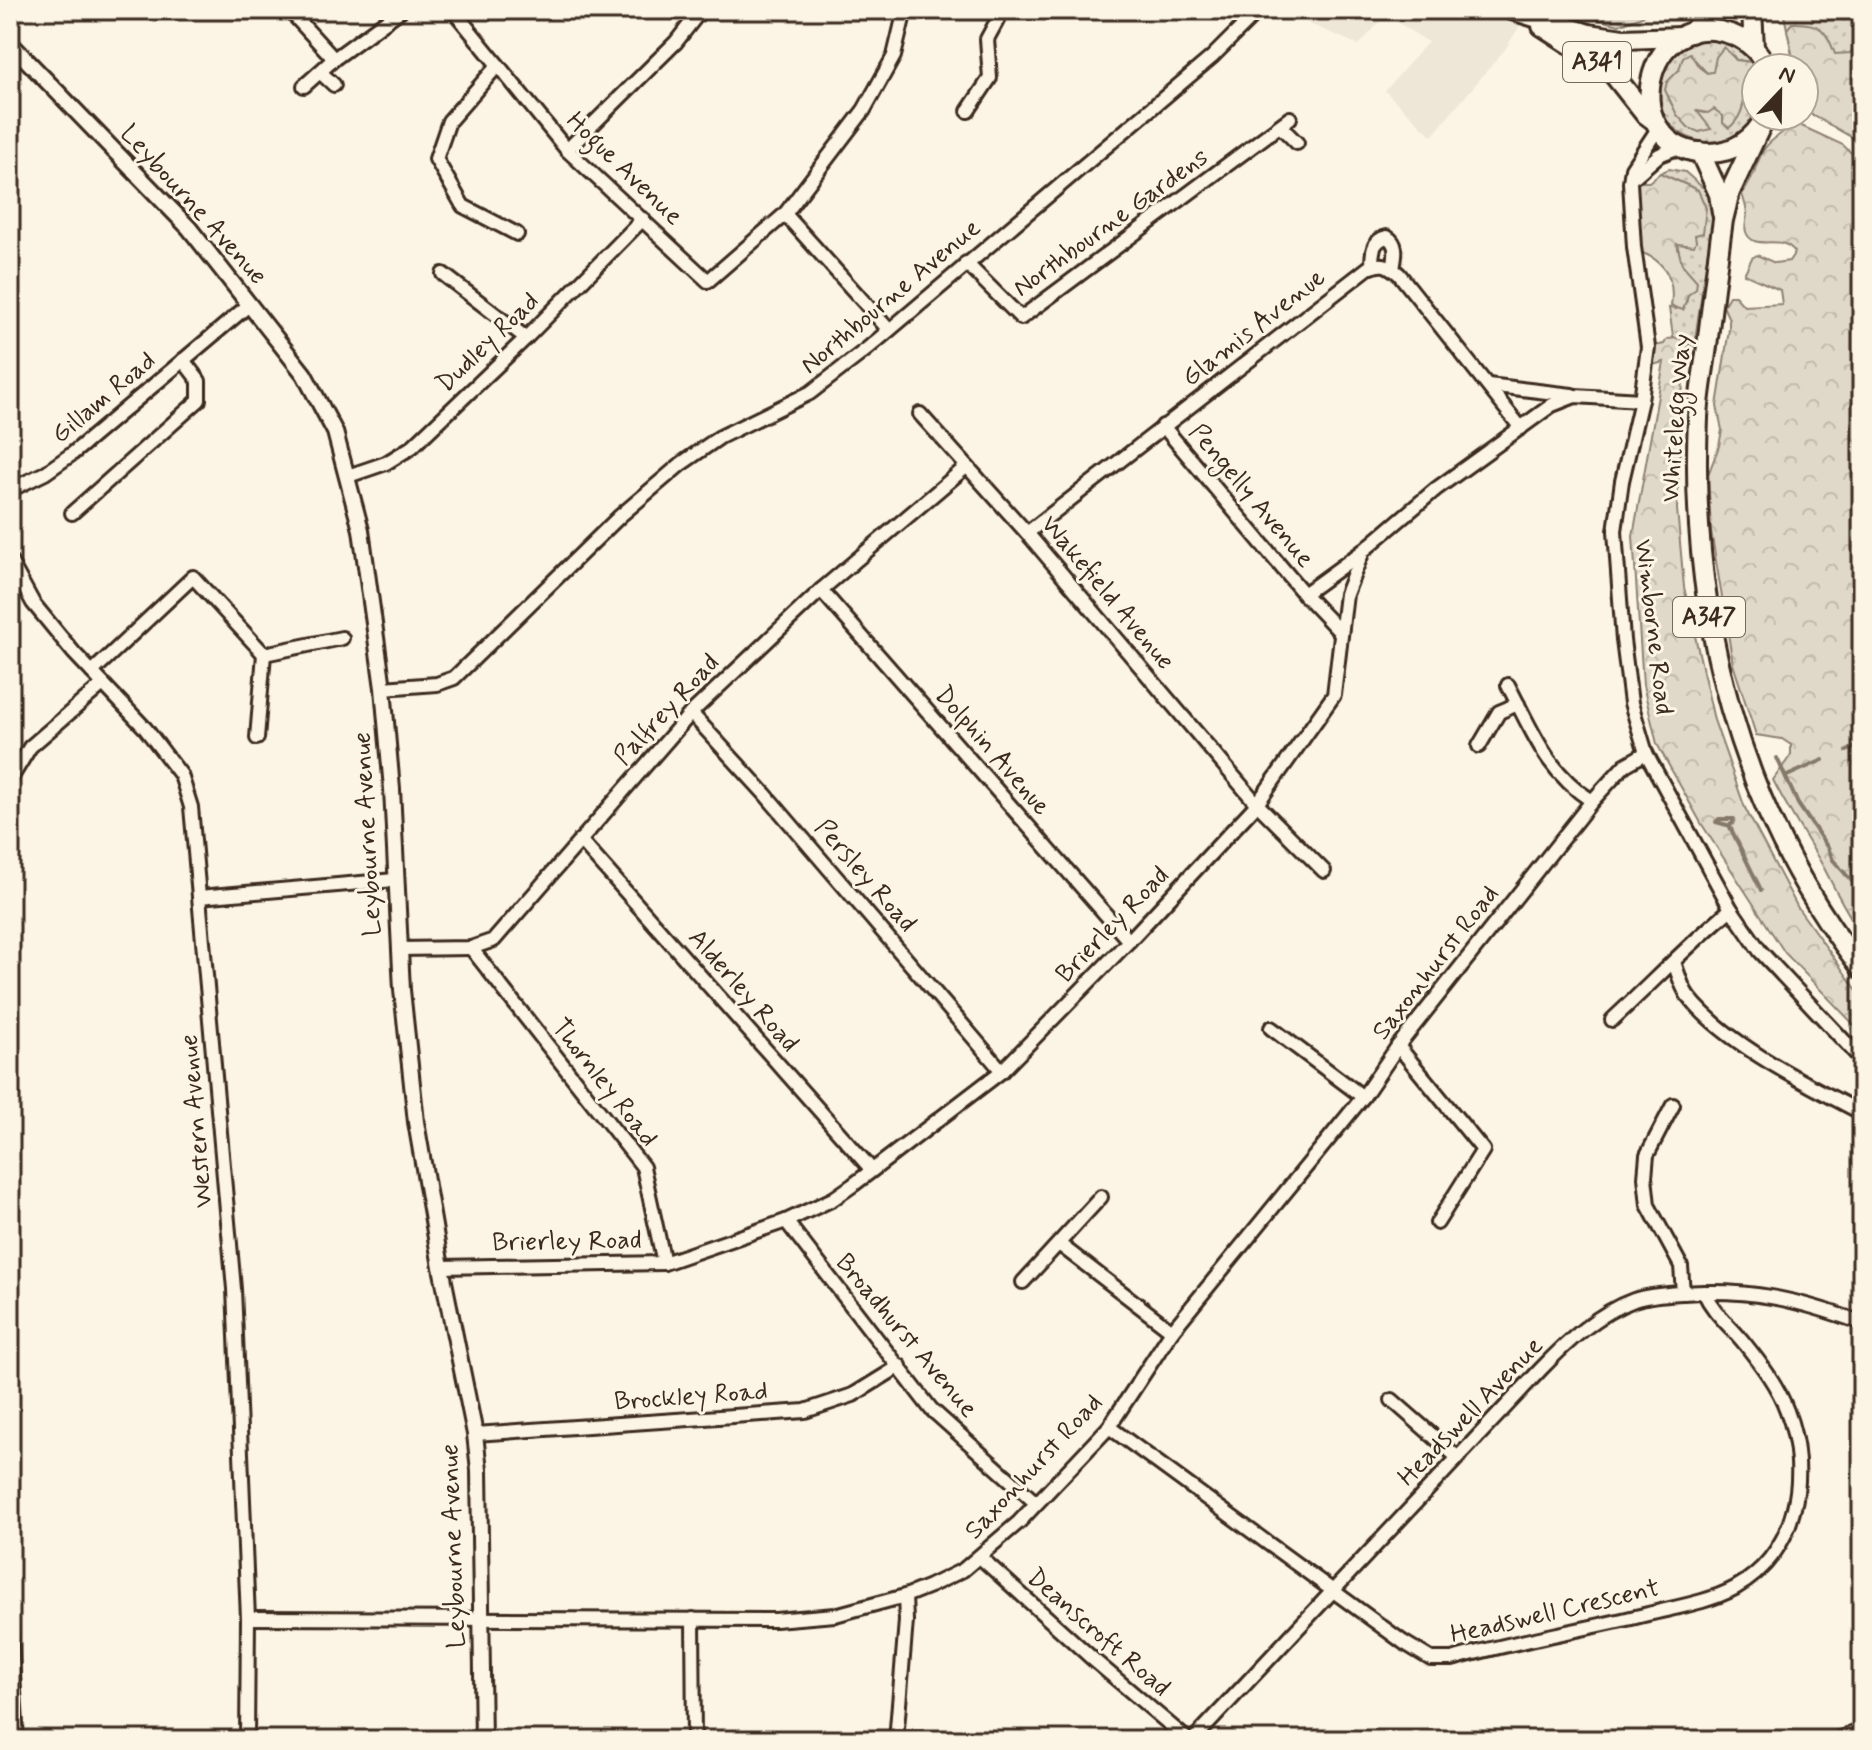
<svg xmlns="http://www.w3.org/2000/svg" width="1872" height="1750" viewBox="0 0 1872 1750" font-family="Mynerve,sans-serif">
<defs>
<pattern id="green-dots" width="8" height="8" patternUnits="userSpaceOnUse" patternTransform="scale(2)"><rect width="8" height="8" fill="#e0d8c8"/><path d="M2 2h.1M6 6h.1" fill="none" stroke="#c1baab" stroke-width="1.8" stroke-linecap="round"/></pattern>
<pattern id="forest-crowns" width="20" height="18" patternUnits="userSpaceOnUse" patternTransform="scale(2)"><rect width="20" height="18" fill="#e0d8c8"/><path d="M2 6a3 3 0 1 1 6 0M12 15a3 3 0 1 1 6 0" fill="none" stroke="#c1baab"/></pattern>
</defs>
<rect width="100%" height="100%" fill="#fcf5e5"/>
<filter id="ink" filterUnits="userSpaceOnUse"><feTurbulence type="fractalNoise" baseFrequency=".0125" numOctaves="2"/><feDisplacementMap in="SourceGraphic" scale="16" xChannelSelector="R" yChannelSelector="G"/><feConvolveMatrix kernelMatrix="1 2 1 2 8 2 1 2 1" color-interpolation-filters="sRGB"/></filter>
<g filter="url(#ink)">
<path fill="#eee6d6" d="M 1277,10 L 1512,10 L 1526,16 L 1506,48 L 1432,136 L 1385,91 L 1428,42 L 1386,15 L 1359,45 Z"/>
<g fill="url(#green-dots)" stroke="#8e8173" stroke-width="2">
<path d="M 1563,10 L 1657,10 L 1619,25 Z"/>
<path d="M 1783,10 L 1862,10 L 1862,143 L 1804,110 L 1804,68 L 1795,68 Z"/>
<path d="M 1704,40 C 1724,40 1739,47 1751,62 L 1736,60 L 1733,55 L 1714,72 L 1707,73 L 1695,60 C 1655,84 1663,95 1689,128 L 1700,118 L 1696,111 L 1705,113 L 1714,108 L 1724,116 L 1745,103 L 1744,90 L 1753,81 L 1756,73 C 1756,84 1758,99 1756,110 C 1754,119 1744,129 1737,134 C 1693,162 1634,110 1665,66 C 1675,51 1686,43 1704,40 Z"/>
<path d="M 1669,169 L 1685,172 L 1702,187 L 1708,186 L 1714,212 L 1694,346 L 1673,337 L 1669,308 L 1676,309 L 1686,304 L 1688,295 L 1677,244 L 1687,243 L 1699,232 L 1698,190 L 1660,173 Z"/>
</g>
<g fill="url(#forest-crowns)" stroke="#8e8173" stroke-width="2">
<path d="M 1792,23 C 1822,22 1826,31 1835,54 L 1850,53 L 1862,37 L 1862,143 L 1804,110 L 1804,68 L 1795,68 L 1787,29 Z"/>
<path d="M 1724,47 L 1736,60 L 1751,62 L 1756,73 L 1753,81 L 1744,90 C 1745,105 1741,118 1729,128 L 1723,123 L 1723,116 L 1714,109 L 1708,113 L 1697,111 L 1711,129 L 1699,132 L 1689,128 L 1677,115 L 1665,90 L 1667,82 L 1679,70 L 1683,57 L 1690,53 L 1699,67 L 1707,73 L 1713,72 L 1716,57 Z"/>
<path d="M 1793,122 L 1843,145 L 1862,163 L 1862,934 C 1846,913 1836,891 1824,868 C 1807,838 1788,810 1773,780 L 1791,755 L 1791,745 L 1782,739 L 1756,735 L 1733,664 L 1711,531 L 1708,475 L 1719,446 L 1722,430 L 1717,406 L 1729,329 L 1729,319 L 1723,306 L 1729,296 L 1735,296 L 1744,306 L 1782,304 L 1780,290 L 1744,274 L 1752,258 L 1757,255 L 1775,263 L 1789,261 L 1795,252 C 1781,232 1754,253 1746,232 C 1744,227 1747,218 1747,213 C 1746,206 1744,200 1742,194 C 1754,180 1755,163 1765,148 C 1772,138 1785,133 1793,122 Z"/>
<path d="M 1660,173 L 1698,190 L 1706,208 L 1703,233 L 1695,235 L 1696,241 L 1694,246 L 1677,244 L 1682,264 L 1697,281 L 1696,289 L 1688,295 L 1683,310 L 1671,306 C 1675,280 1666,261 1640,252 L 1637,200 L 1631,195 L 1637,182 L 1649,182 Z"/>
<path d="M 1679,338 L 1688,345 L 1683,380 L 1677,509 L 1684,587 L 1714,720 L 1745,808 L 1798,908 L 1862,997 L 1862,1033 L 1785,953 L 1701,823 L 1657,744 L 1643,685 L 1633,536 L 1664,362 L 1653,365 L 1650,362 L 1654,346 L 1664,344 L 1667,339 Z"/>
</g>
<g fill="none" stroke-linecap="round" stroke-linejoin="round">
<g stroke="#85796b" stroke-width="4">
<path d="M 1847,751 L 1862,744"/>
<path d="M 1777,758 L 1798,804 L 1828,848 L 1833,860 L 1859,889"/>
<path d="M 1787,776 L 1823,760"/>
<path d="M 1727,825 L 1716,822 L 1719,819 L 1734,819 L 1732,824 L 1729,825 L 1761,890"/>
<path d="M 1862,887 L 1859,889 L 1862,892"/>
</g>
<defs>
<g id="minor">
<path d="M 289,10 L 334,59"/>
<path d="M 453,10 L 567,150 L 708,281 L 785,214 L 864,110 L 894,56 L 905,10"/>
<path d="M 498,65 L 449,121 L 436,159 L 463,206 L 517,234"/>
<path d="M 320,72 L 334,85"/>
<path d="M 304,86 L 334,59 L 401,10"/>
<path d="M 968,111 L 990,78 L 987,39 L 999,17 L 998,10"/>
<path d="M 1280,126 L 1297,143"/>
<path d="M 1659,127 L 1632,168 L 1630,182 L 1634,247 L 1648,347 L 1641,400 L 1622,481 L 1615,531 L 1623,640 L 1631,703 L 1646,753 L 1731,909 L 1760,951 L 1862,1060"/>
<path d="M 567,150 L 676,42 L 701,10"/>
<path d="M 1635,176 L 1659,155 L 1682,146"/>
<path d="M 785,214 L 889,330"/>
<path d="M 966,263 L 1021,318 L 1290,118"/>
<path d="M 1372,267 C 1372,254 1372,240 1387,237 C 1399,244 1395,257 1393,269"/>
<path d="M 443,274 L 526,338"/>
<path d="M 1488,385 L 1572,395"/>
<path d="M 920,414 L 1027,533 L 1257,804 L 1324,871"/>
<path d="M 1163,426 L 1304,594 L 1363,551"/>
<path d="M 348,476 L 386,463 L 412,447 L 526,338 L 643,219"/>
<path d="M 10,490 L 45,473 L 72,454 L 250,304"/>
<path d="M 72,513 L 199,400 L 199,381 L 183,360"/>
<path d="M 1027,533 L 1368,268 C 1382,262 1387,264 1399,274 L 1521,428"/>
<path d="M 10,561 L 33,603 L 74,653 L 145,728 L 181,775 L 191,807 L 234,1289 L 248,1618 L 247,1740"/>
<path d="M 821,590 L 1129,941"/>
<path d="M 1304,594 L 1341,633"/>
<path d="M 92,672 L 193,577 L 264,654 L 342,638"/>
<path d="M 1508,685 C 1533,732 1546,771 1592,801"/>
<path d="M 383,688 L 437,684 L 454,678 L 620,516 L 681,464 L 720,437 L 810,393 L 867,349 L 1212,57 L 1250,19 L 1254,10"/>
<path d="M 691,713 L 765,794 L 1002,1071"/>
<path d="M 257,738 L 264,654"/>
<path d="M 1479,746 L 1499,712 L 1518,704"/>
<path d="M 10,780 L 30,747 L 103,684"/>
<path d="M 580,840 L 872,1170"/>
<path d="M 199,897 L 395,880"/>
<path d="M 471,948 L 643,1167 L 664,1263"/>
<path d="M 399,949 L 471,948 L 494,940 L 691,713 L 821,590 L 966,467"/>
<path d="M 1674,962 C 1678,973 1681,986 1688,996 C 1725,1044 1809,1085 1862,1113"/>
<path d="M 1612,1020 C 1652,983 1689,944 1731,909"/>
<path d="M 1271,1028 L 1363,1097"/>
<path d="M 1398,1046 L 1483,1150 L 1437,1223"/>
<path d="M 1673,1105 L 1647,1155 L 1645,1177 L 1648,1205 L 1681,1266 L 1683,1293"/>
<path d="M 786,1221 L 931,1409 L 1036,1503"/>
<path d="M 1059,1244 L 1172,1331"/>
<path d="M 441,1267 L 664,1263 L 786,1221 L 833,1199 L 853,1185 L 1002,1071 L 1129,941 L 1257,804 L 1334,695 L 1346,594 L 1363,551 L 1436,489 L 1552,405 L 1575,396 L 1641,400"/>
<path d="M 1023,1282 L 1101,1197"/>
<path d="M 1392,1400 L 1457,1457"/>
<path d="M 1109,1427 L 1403,1642 L 1431,1659 L 1452,1659 C 1516,1641 1583,1630 1648,1614 C 1677,1607 1709,1602 1735,1588 C 1798,1553 1811,1473 1787,1411 C 1778,1386 1761,1364 1745,1344 C 1731,1326 1713,1313 1704,1292"/>
<path d="M 475,1434 L 805,1411 L 853,1395 L 900,1366"/>
<path d="M 980,1557 L 1095,1661 L 1188,1740"/>
<path d="M 248,1618 L 775,1620 L 835,1615 L 905,1596 L 930,1586 L 963,1570 L 1019,1522 L 1109,1427 L 1172,1331 L 1363,1097 L 1398,1046 L 1592,801 L 1625,765 L 1646,753"/>
<path d="M 693,1619 L 694,1740"/>
<path d="M 10,1626 L 17,1740"/>
<path d="M 896,1740 L 906,1621 L 905,1596"/>
<path d="M 1193,1740 L 1541,1369 C 1567,1342 1598,1313 1634,1300 C 1649,1295 1667,1294 1683,1293 C 1750,1288 1799,1300 1862,1323"/>
<path d="M 1835,1740 L 1862,1730"/>
</g>
<path id="tertiary" d="M 10,43 L 189,228 L 304,374 L 335,432 L 361,530 L 383,688 L 392,789 L 402,990 L 416,1122 L 441,1267 L 475,1434 L 479,1470 L 483,1740"/>
<g id="primary">
<path d="M 1512,10 L 1589,34 L 1623,39 L 1681,37"/>
<path d="M 1752,10 L 1754,48"/>
<path d="M 1542,26 L 1610,70 L 1644,113 L 1652,119"/>
<path d="M 1691,33 L 1711,10"/>
<path d="M 1766,116 C 1754,139 1734,153 1708,153 C 1613,151 1643,0 1733,35 C 1748,41 1761,53 1767,68"/>
<path d="M 1760,128 L 1730,192 L 1723,220 C 1717,262 1712,304 1707,346 C 1704,370 1699,394 1698,418 C 1689,615 1739,812 1862,969"/>
<path d="M 1700,152 L 1719,194 L 1722,213"/>
</g>
</defs>
<use href="#minor" stroke="#3b2a1e" stroke-width="18"/>
<use href="#tertiary" stroke="#3b2a1e" stroke-width="20"/>
<use href="#primary" stroke="#3b2a1e" stroke-width="24"/>
<use href="#minor" stroke="#fcf5e5" stroke-width="12"/>
<use href="#tertiary" stroke="#fcf5e5" stroke-width="14"/>
<use href="#primary" stroke="#fcf5e5" stroke-width="18"/>
</g>
</g>
<g text-anchor="middle" dominant-baseline="central" stroke-width="6" stroke-linejoin="round" paint-order="stroke">
<g fill="#fcf5e5" stroke="#75675a" stroke-width="2">
<rect x="1563" y="42" width="68" height="40" rx="6"/>
<rect x="1673" y="597" width="72" height="40" rx="6"/>
</g>
<g font-size="24" font-weight="bold" fill="#3b2a1e">
<text x="1597" y="62">A341</text>
<text x="1709" y="617">A347</text>
</g>
<g font-size="26" fill="#3b2a1e" stroke="#fcf5e5">
<text transform="translate(624 169) rotate(44)">Hogue Avenue</text>
<text transform="translate(193 205) rotate(48)">Leybourne Avenue</text>
<text transform="translate(1111 223) rotate(-36)">Northbourne Gardens</text>
<text transform="translate(891 297) rotate(-40)">Northbourne Avenue</text>
<text transform="translate(1254 328) rotate(-38)">Glamis Avenue</text>
<text transform="translate(488 343) rotate(-44)">Dudley Road</text>
<text transform="translate(104 398) rotate(-40)">Gillam Road</text>
<text transform="translate(1677 418) rotate(-86)">Whitelegg Way</text>
<text transform="translate(1251 496) rotate(50)">Pengelly Avenue</text>
<text transform="translate(1107 593) rotate(50)">Wakefield Avenue</text>
<text transform="translate(1653 627) rotate(83)">Wimborne Road</text>
<text transform="translate(667 710) rotate(-47)">Palfrey Road</text>
<text transform="translate(992 751) rotate(49)">Dolphin Avenue</text>
<text transform="translate(368 834) rotate(-93)">Leybourne Avenue</text>
<text transform="translate(865 876) rotate(49)">Persley Road</text>
<text transform="translate(1113 925) rotate(-46)">Brierley Road</text>
<text transform="translate(1436 963) rotate(-52)">Saxonhurst Road</text>
<text transform="translate(743 991) rotate(49)">Alderley Road</text>
<text transform="translate(604 1083) rotate(52)">Thornley Road</text>
<text transform="translate(197 1121) rotate(-95)">Western Avenue</text>
<text transform="translate(567 1242) rotate(-1)">Brierley Road</text>
<text transform="translate(906 1336) rotate(50)">Broadhurst Avenue</text>
<text transform="translate(691 1397) rotate(-4)">Brockley Road</text>
<text transform="translate(1471 1412) rotate(-46)">Headswell Avenue</text>
<text transform="translate(1034 1467) rotate(-47)">Saxonhurst Road</text>
<text transform="translate(454 1546) rotate(-92)">Leybourne Avenue</text>
<text transform="translate(1555 1612) rotate(-13)">Headswell Crescent</text>
<text transform="translate(1098 1633) rotate(41)">Deanscroft Road</text>
</g>
</g>
<rect width="1872" height="1750" fill="none" stroke="#fcf5e5" stroke-width="40"/>
<rect x="20" y="20" width="1832" height="1710" fill="none" stroke="#3b2a1e" stroke-width="3" filter="url(#ink)"/>
<g transform="translate(1780 92) rotate(22)"><circle r="38" fill="#fcf5e5" stroke="#afa495" stroke-width="2"/>
<path d="M0-6L14 30L0 20L-14 30Z" fill="#3b2a1e"/>
<text y="-12" font-size="22" font-weight="bold" text-anchor="middle" fill="#3b2a1e">N</text>
</g>
</svg>
